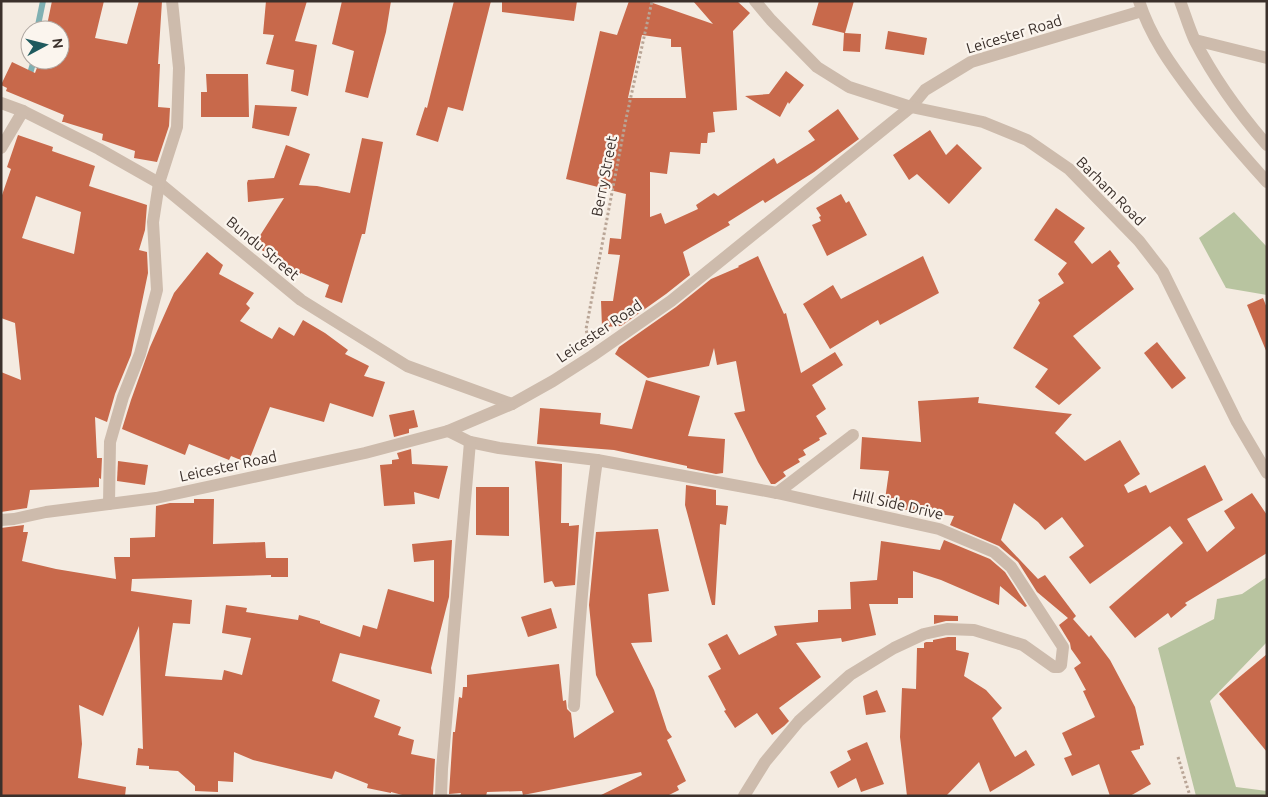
<svg xmlns="http://www.w3.org/2000/svg" width="1268" height="797" viewBox="0 0 1268 797" font-family="Ubuntu,sans-serif">
<rect width="100%" height="100%" fill="#f4ebe1"/>
<g fill="#b8c4a0">
<path d="M 1234,212 L 1267,247 L 1267,295 L 1226,288 L 1199,238 Z"/>
<path d="M 1267,577 L 1267,642 L 1210,701 L 1236,787 L 1267,791 L 1267,796 L 1196,796 L 1158,648 L 1214,619 L 1217,599 L 1242,594 Z"/>
</g>
<g fill="none" stroke-linecap="round" stroke-linejoin="round">
<g stroke="#7fb0b2" stroke-width="6">
<path d="M 37,30 L 43,1"/>
<path d="M 29,77 L 34,60"/>
</g>
</g>
<g fill="#c8694b" fill-rule="evenodd">
<path d="M 52,1 L 104,1 L 95,38 L 127,44 L 139,1 L 162,1 L 158,64 L 160,64 L 158,107 L 170,108 L 169,126 L 157,162 L 134,158 L 135,151 L 102,140 L 103,134 L 64,122 L 62,122 L 64,115 L 6,91 L 7,88 L 1,85 L 12,62 L 35,73 L 40,60 L 60,60 L 60,30 L 46,30 Z"/>
<path d="M 266,1 L 307,1 L 295,41 L 317,45 L 308,96 L 291,91 L 294,70 L 266,64 L 274,35 L 263,34 Z"/>
<path d="M 342,1 L 391,1 L 386,32 L 368,98 L 345,92 L 354,51 L 332,44 Z"/>
<path d="M 454,1 L 491,1 L 463,111 L 448,107 L 438,142 L 416,135 L 425,107 L 427,108 Z"/>
<path d="M 502,1 L 577,1 L 574,21 L 502,12 Z"/>
<path d="M 629,1 L 647,1 L 713,24 L 693,1 L 737,1 L 750,13 L 733,31 L 737,110 L 713,112 L 715,132 L 708,133 L 707,143 L 701,143 L 700,154 L 670,152 L 667,174 L 650,172 L 650,217 L 661,213 L 665,224 L 698,209 L 696,205 L 714,193 L 718,196 L 774,158 L 777,164 L 815,140 L 808,131 L 838,109 L 859,139 L 814,172 L 765,203 L 763,200 L 728,222 L 730,225 L 683,252 L 690,275 L 666,294 L 621,326 L 602,327 L 601,301 L 613,301 L 620,255 L 608,254 L 610,238 L 621,239 L 626,194 L 566,179 L 600,31 L 617,35 ZM 642,35 L 671,39 L 671,47 L 681,47 L 686,98 L 628,98 Z"/>
<path d="M 819,1 L 854,1 L 845,33 L 861,34 L 860,52 L 843,51 L 844,33 L 812,25 Z"/>
<path d="M 888,31 L 927,38 L 924,55 L 885,49 Z"/>
<path d="M 786,71 L 804,85 L 789,104 L 788,102 L 780,117 L 745,96 L 769,94 Z"/>
<path d="M 206,74 L 248,74 L 249,117 L 201,117 L 201,92 L 207,92 Z"/>
<path d="M 255,105 L 297,107 L 289,136 L 252,128 Z"/>
<path d="M 930,130 L 946,155 L 957,144 L 982,168 L 949,204 L 917,174 L 909,180 L 893,155 Z"/>
<path d="M 18,135 L 53,147 L 52,151 L 95,166 L 89,186 L 147,205 L 145,230 L 139,250 L 147,252 L 148,273 L 131,355 L 115,394 L 107,422 L 95,417 L 97,458 L 102,458 L 101,479 L 99,478 L 99,487 L 30,490 L 27,508 L 1,512 L 1,372 L 21,380 L 15,323 L 1,318 L 1,198 L 11,169 L 7,167 ZM 36,196 L 81,212 L 74,254 L 22,238 Z"/>
<path d="M 362,138 L 383,142 L 365,234 L 362,234 L 342,303 L 325,297 L 329,285 L 301,273 L 300,275 L 254,245 L 284,198 L 248,202 L 247,183 L 248,180 L 274,178 L 286,145 L 310,154 L 299,185 L 317,186 L 350,193 Z"/>
<path d="M 841,194 L 846,203 L 849,201 L 867,235 L 827,256 L 812,225 L 821,221 L 819,217 L 821,216 L 816,208 Z"/>
<path d="M 1056,208 L 1085,228 L 1074,242 L 1092,264 L 1110,250 L 1120,263 L 1117,266 L 1134,289 L 1073,336 L 1101,368 L 1059,405 L 1035,387 L 1048,369 L 1013,348 L 1040,303 L 1038,300 L 1064,283 L 1058,274 L 1067,263 L 1034,240 Z"/>
<path d="M 207,252 L 223,265 L 219,274 L 254,293 L 246,304 L 250,308 L 240,321 L 272,339 L 279,327 L 294,336 L 303,320 L 325,333 L 348,350 L 345,354 L 369,366 L 364,376 L 385,382 L 373,417 L 330,403 L 324,422 L 270,407 L 248,463 L 231,456 L 229,460 L 189,444 L 185,455 L 122,429 L 131,400 L 150,347 L 174,293 Z"/>
<path d="M 758,256 L 784,314 L 786,313 L 801,373 L 835,352 L 843,365 L 812,385 L 826,409 L 816,416 L 827,434 L 819,438 L 820,440 L 803,450 L 806,455 L 798,459 L 800,462 L 783,472 L 786,476 L 775,484 L 771,484 L 758,462 L 734,413 L 745,411 L 736,361 L 717,365 L 714,348 L 709,366 L 648,378 L 615,354 L 619,347 L 676,307 L 711,279 L 739,267 L 738,266 Z"/>
<path d="M 923,256 L 939,293 L 880,325 L 878,320 L 830,349 L 803,304 L 833,285 L 841,299 Z"/>
<path d="M 1263,298 L 1267,308 L 1267,353 L 1247,305 Z"/>
<path d="M 1157,342 L 1186,378 L 1172,389 L 1144,353 Z"/>
<path d="M 646,380 L 700,396 L 688,436 L 725,439 L 723,473 L 716,474 L 687,468 L 687,466 L 614,450 L 537,444 L 540,408 L 601,413 L 600,424 L 632,429 Z"/>
<path d="M 979,397 L 978,403 L 1072,414 L 1055,433 L 1085,461 L 1120,440 L 1140,474 L 1124,485 L 1128,493 L 1146,485 L 1150,493 L 1205,465 L 1223,500 L 1187,519 L 1207,552 L 1235,528 L 1224,511 L 1252,493 L 1267,515 L 1267,553 L 1185,603 L 1187,605 L 1171,618 L 1168,613 L 1135,638 L 1109,607 L 1183,543 L 1170,526 L 1090,584 L 1069,557 L 1084,546 L 1062,517 L 1045,530 L 1038,522 L 1014,503 L 1001,540 L 1038,579 L 1045,575 L 1076,616 L 1073,619 L 1089,637 L 1091,635 L 1110,660 L 1135,707 L 1144,745 L 1140,746 L 1140,749 L 1131,751 L 1151,784 L 1130,796 L 1110,796 L 1099,764 L 1072,776 L 1064,758 L 1072,755 L 1062,733 L 1095,717 L 1083,691 L 1086,690 L 1074,668 L 1081,663 L 1071,649 L 1070,643 L 1059,625 L 1068,618 L 1037,592 L 1018,562 L 999,546 L 950,525 L 954,516 L 884,507 L 889,471 L 860,469 L 862,437 L 921,442 L 918,401 Z"/>
<path d="M 414,410 L 418,427 L 409,429 L 409,433 L 394,437 L 389,415 Z"/>
<path d="M 411,449 L 412,464 L 448,466 L 439,499 L 414,492 L 415,504 L 384,506 L 380,465 L 392,464 L 392,460 L 399,459 L 397,453 Z"/>
<path d="M 118,461 L 148,465 L 145,485 L 117,481 Z"/>
<path d="M 535,461 L 562,464 L 561,523 L 569,523 L 569,526 L 579,525 L 575,585 L 555,587 L 552,581 L 544,583 Z"/>
<path d="M 686,485 L 716,490 L 716,505 L 728,506 L 726,525 L 720,524 L 715,605 L 712,605 L 685,505 Z"/>
<path d="M 476,487 L 509,487 L 509,536 L 476,535 Z"/>
<path d="M 194,499 L 214,499 L 213,544 L 265,542 L 266,558 L 288,558 L 288,577 L 271,577 L 271,575 L 132,579 L 131,591 L 192,600 L 190,624 L 173,623 L 165,676 L 222,680 L 224,670 L 242,675 L 251,638 L 222,633 L 226,605 L 247,608 L 246,612 L 298,620 L 299,615 L 320,621 L 320,623 L 360,637 L 363,625 L 377,629 L 388,589 L 434,602 L 434,560 L 414,562 L 412,544 L 452,540 L 449,597 L 431,668 L 432,674 L 340,653 L 332,681 L 380,700 L 374,717 L 401,727 L 398,735 L 414,740 L 411,754 L 435,759 L 433,795 L 406,796 L 391,792 L 391,793 L 367,788 L 368,784 L 335,771 L 332,779 L 253,760 L 234,752 L 233,782 L 218,781 L 218,792 L 195,791 L 195,786 L 178,771 L 149,769 L 149,766 L 136,765 L 138,748 L 143,749 L 139,626 L 103,716 L 79,705 L 82,744 L 78,778 L 126,787 L 125,796 L 1,796 L 1,528 L 24,525 L 23,532 L 28,532 L 22,561 L 56,569 L 116,579 L 114,557 L 130,557 L 130,538 L 155,537 L 156,506 L 170,503 L 194,503 Z"/>
<path d="M 658,529 L 669,591 L 648,594 L 652,642 L 631,643 L 654,690 L 667,730 L 672,737 L 667,740 L 686,781 L 677,786 L 679,790 L 667,796 L 599,796 L 642,775 L 641,772 L 523,795 L 522,791 L 487,792 L 486,796 L 460,796 L 461,793 L 449,794 L 453,732 L 455,732 L 459,697 L 462,698 L 463,687 L 467,687 L 467,675 L 559,664 L 563,701 L 566,700 L 567,709 L 571,713 L 574,738 L 614,712 L 596,675 L 589,605 L 596,532 Z"/>
<path d="M 944,540 L 990,559 L 1005,572 L 1027,606 L 1025,607 L 1000,586 L 999,605 L 941,580 L 913,571 L 913,598 L 898,598 L 898,604 L 869,604 L 876,635 L 842,642 L 841,638 L 796,643 L 821,677 L 779,708 L 789,721 L 784,726 L 772,735 L 757,713 L 735,728 L 724,711 L 726,710 L 708,676 L 721,669 L 708,644 L 727,634 L 739,655 L 777,635 L 774,626 L 818,622 L 818,610 L 851,609 L 850,582 L 877,580 L 881,541 L 940,550 Z"/>
<path d="M 551,608 L 557,628 L 528,637 L 521,617 Z"/>
<path d="M 934,615 L 958,616 L 958,621 L 946,621 L 934,624 Z"/>
<path d="M 948,637 L 956,637 L 956,650 L 969,653 L 964,676 L 986,690 L 1002,708 L 992,718 L 1015,757 L 1026,750 L 1035,765 L 990,792 L 979,762 L 946,796 L 907,796 L 900,737 L 902,688 L 916,689 L 917,648 L 924,648 L 924,643 L 926,642 L 933,642 L 933,640 Z"/>
<path d="M 1267,654 L 1267,752 L 1219,694 Z"/>
<path d="M 877,690 L 886,712 L 866,715 L 863,696 Z"/>
<path d="M 867,742 L 884,784 L 861,792 L 856,778 L 838,788 L 830,772 L 851,760 L 847,751 Z"/>
</g>
<g fill="none" stroke-linecap="round" stroke-linejoin="round">
<g stroke="#b9a596" stroke-width="3" stroke-dasharray="2.5 2.5" stroke-linecap="butt">
<path d="M 588,338 L 586,329 L 626,119 L 652,1"/>
<path d="M 1178,757 L 1190,796"/>
</g>
<g stroke="#cdbbac" stroke-width="12">
<path d="M 1,103 L 23,111 L 99,149 L 159,183 L 301,300 L 407,366 L 512,404"/>
<path d="M 1,148 L 23,111"/>
<path d="M 448,431 L 470,442 L 499,448 L 597,460 L 777,493 L 939,529 L 994,552 L 1011,567 L 1063,647 L 1061,665 L 1059,667 L 1054,667 L 1023,645 L 974,630 L 947,629 L 924,634 L 894,648 L 850,675 L 799,721 L 765,762 L 744,796"/>
<path d="M 777,493 L 853,435"/>
<path d="M 109,504 L 110,442 L 123,397 L 140,354 L 157,290 L 153,222 L 159,183 L 177,127 L 179,68 L 172,1"/>
<path d="M 1,520 L 14,519 L 46,512 L 156,498 L 365,453 L 448,431 L 512,404 L 553,381 L 592,356 L 671,301 L 911,107 L 925,90 L 971,62 L 1142,11"/>
<path d="M 574,706 C 579,623 585,541 597,460"/>
<path d="M 441,796 L 442,769 L 470,442"/>
</g>
<g stroke="#cdbbac" stroke-width="12">
<path d="M 755,1 L 771,20 L 817,67 L 849,87 L 911,107 L 983,122 L 1027,140 L 1069,169 L 1139,241 L 1163,272 L 1237,422 L 1267,473"/>
<path d="M 1139,1 C 1150,36 1171,65 1193,94 C 1216,125 1241,153 1267,182"/>
<path d="M 1180,1 C 1185,14 1189,28 1195,41 C 1214,78 1240,114 1267,145"/>
<path d="M 1195,40 L 1267,58"/>
</g>
</g>
<g text-anchor="middle" dominant-baseline="central" stroke-width="4.5" stroke-linejoin="round" paint-order="stroke">
<g font-size="15" fill="#3b302b" stroke="#fbf5ee">
<text transform="translate(1014 34) rotate(-17)">Leicester Road</text>
<text transform="translate(604 176) rotate(-79)">Berry Street</text>
<text transform="translate(1111 191) rotate(45)">Barham Road</text>
<text transform="translate(263 248) rotate(40)">Bundu Street</text>
<text transform="translate(599 331) rotate(-34)">Leicester Road</text>
<text transform="translate(228 466) rotate(-12)">Leicester Road</text>
<text transform="translate(898 504) rotate(13)">Hill Side Drive</text>
</g>
</g>
<rect width="1268" height="797" fill="none" stroke="#3b302b" stroke-width="5"/>
<g transform="translate(45 45) rotate(83)"><circle r="24" fill="#fbf5ee" stroke="#aea6a0"/>
<path d="M0-4L9 19L0 12L-9 19Z" fill="#1f5a5e"/>
<text y="-8" font-size="14" font-weight="bold" text-anchor="middle" fill="#3b302b">N</text>
</g>
</svg>
